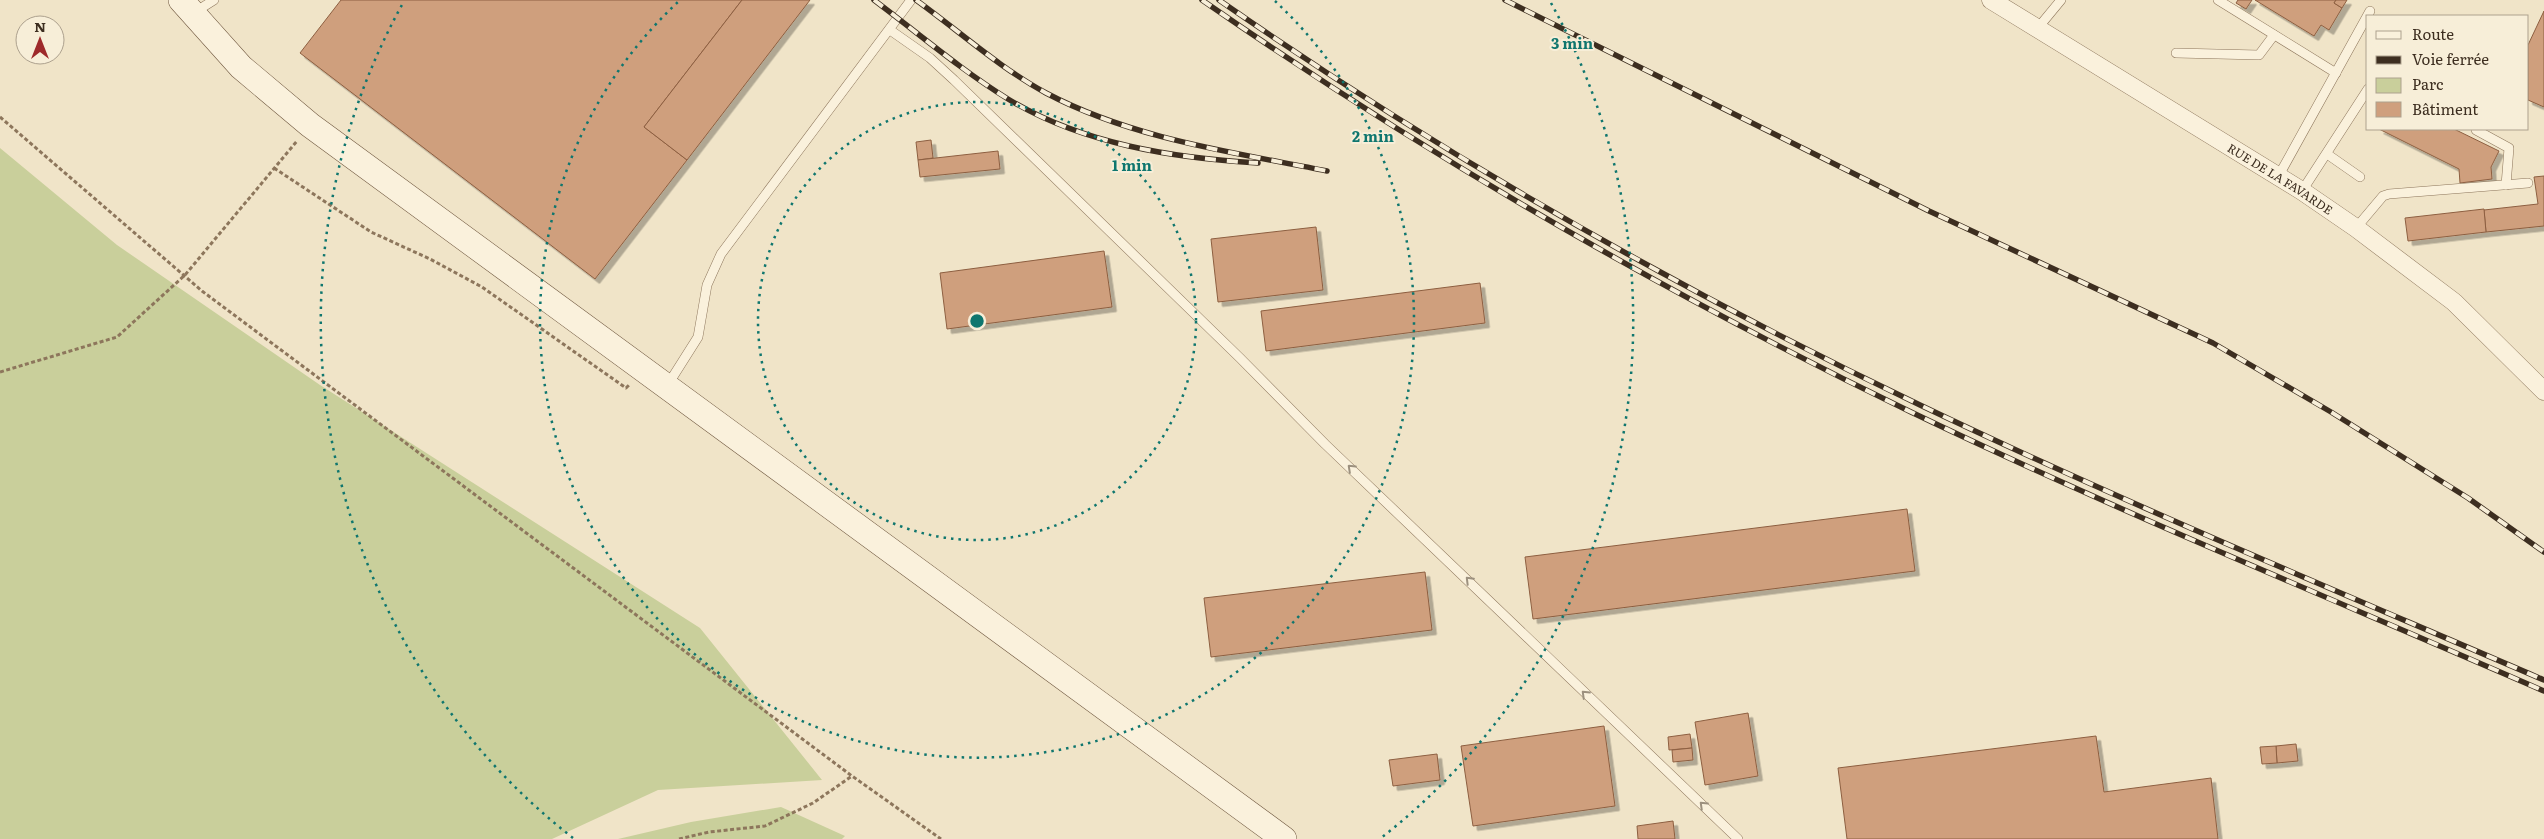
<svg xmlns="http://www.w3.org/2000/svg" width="2544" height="839" viewBox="0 0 2544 839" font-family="Literata,serif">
<defs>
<filter id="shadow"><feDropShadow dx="4.5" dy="4.5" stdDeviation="0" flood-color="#0004"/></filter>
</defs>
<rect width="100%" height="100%" fill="#f0e4c8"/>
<g fill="#c9cf9b">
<path d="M 0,148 L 117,245 L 320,385 L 700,628 L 822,780 L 658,790 L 552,839 L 0,839 Z"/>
<path d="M 781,807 L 845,836 L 842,839 L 618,839 L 691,822 Z"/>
</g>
<g fill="#cf9f7d" stroke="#8d5f41" filter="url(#shadow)">
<path d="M 341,0 L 742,0 L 644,127 L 687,160 L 595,279 L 300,53 Z"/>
<path d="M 742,0 L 810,0 L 687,160 L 644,127 Z"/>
<path d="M 2238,0 L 2252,0 L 2246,9 L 2236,3 Z"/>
<path d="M 2255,0 L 2336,0 L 2334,3 L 2342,8 L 2329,30 L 2321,25 L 2314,36 Z"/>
<path d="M 2336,0 L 2347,0 L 2342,8 L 2334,3 Z"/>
<path d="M 2544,11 L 2544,107 L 2528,100 L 2528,45 Z"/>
<path d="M 2379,129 L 2454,129 L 2499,151 L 2491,167 L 2492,179 L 2460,183 L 2459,169 Z"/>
<path d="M 931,140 L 933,158 L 918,160 L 916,142 Z"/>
<path d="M 998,151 L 1000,169 L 920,177 L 918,160 Z"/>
<path d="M 2544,176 L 2544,226 L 2486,232 L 2484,210 L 2538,204 L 2534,177 Z"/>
<path d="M 2484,209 L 2486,232 L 2408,241 L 2405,218 Z"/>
<path d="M 1316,227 L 1323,290 L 1218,302 L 1211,239 Z"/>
<path d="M 1104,251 L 1112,307 L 947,329 L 940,273 Z"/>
<path d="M 1480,283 L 1485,323 L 1266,351 L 1261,311 Z"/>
<path d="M 1907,509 L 1915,571 L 1533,619 L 1525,557 Z"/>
<path d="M 1425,572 L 1432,630 L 1211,657 L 1204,598 Z"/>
<path d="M 1748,713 L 1758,776 L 1705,785 L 1695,722 Z"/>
<path d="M 1604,726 L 1615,806 L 1473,826 L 1461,746 Z"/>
<path d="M 1690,734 L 1692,748 L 1669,750 L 1668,737 Z"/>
<path d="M 2096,736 L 2104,792 L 2211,778 L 2218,839 L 1847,839 L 1838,768 Z"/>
<path d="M 2296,744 L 2298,761 L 2277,763 L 2276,746 Z"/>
<path d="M 2276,746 L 2277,763 L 2262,764 L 2260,747 Z"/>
<path d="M 1692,748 L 1693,760 L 1673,762 L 1672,750 Z"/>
<path d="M 1437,754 L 1440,780 L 1393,786 L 1389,760 Z"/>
<path d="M 1673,821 L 1675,839 L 1638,839 L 1637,826 Z"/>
</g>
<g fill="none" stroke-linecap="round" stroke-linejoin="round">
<defs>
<g id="lane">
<path d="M 2218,0 L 2336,73"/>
<path d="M 195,12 L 214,0"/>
<path d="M 2037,29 L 2061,0"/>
<path d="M 890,30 L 930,58 L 954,80 L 1240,358 L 1325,444 L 1738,839"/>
<path d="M 2176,53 L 2259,55 L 2274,35"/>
<path d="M 2476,130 L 2509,148 L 2506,185"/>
<path d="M 2327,154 L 2360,177"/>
<path d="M 2278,177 L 2370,11"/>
<path d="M 2302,191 L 2368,89"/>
<path d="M 2356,228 L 2383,196 L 2389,194 L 2528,183"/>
<path d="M 667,386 L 698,337 L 707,285 L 721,254 L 911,0"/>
</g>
<g id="street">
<path id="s1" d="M 1991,0 L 2302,191 L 2356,228 L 2454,302 L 2544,391"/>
</g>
<path id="secondary" d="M 181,0 L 241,67 L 310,125 L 1284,839"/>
</defs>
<use href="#lane" stroke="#8d765c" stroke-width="10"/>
<use href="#street" stroke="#8d765c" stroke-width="19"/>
<use href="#secondary" stroke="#6f573f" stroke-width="26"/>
<g stroke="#8d765c" stroke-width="3" stroke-dasharray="4 2.5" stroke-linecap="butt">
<path d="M 0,117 L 202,291 L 852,776 L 941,839"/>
<path d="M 274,168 L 371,232 L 430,259 L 482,287 L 626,388 L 629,385"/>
<path d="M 0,372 L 117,337 L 185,275 L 297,141"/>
<path d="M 679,839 L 709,832 L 765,826 L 813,803 L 852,776"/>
</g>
<use href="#lane" stroke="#faf1dc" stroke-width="9"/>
<use href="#street" stroke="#faf1dc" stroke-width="18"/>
<use href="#secondary" stroke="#faf1dc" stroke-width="25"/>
<defs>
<g id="rail">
<path d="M 874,0 C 918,33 961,70 1008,99 C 1082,144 1173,158 1258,163"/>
<path d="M 916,0 C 959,31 1000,68 1046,93 C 1133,139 1232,152 1327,171"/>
<path d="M 1202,0 C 1427,156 1665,293 1911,412 C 2119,512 2333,599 2544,691"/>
<path d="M 1219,0 C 1439,153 1678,289 1920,405 C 2125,503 2335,590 2544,680"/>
<path d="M 1505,0 L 1929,211 L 2213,343 L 2331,412 L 2468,498 L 2544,552"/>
</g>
</defs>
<use href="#rail" stroke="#3d2e20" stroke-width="5.5"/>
<use href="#rail" stroke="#f7eed8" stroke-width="4" stroke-dasharray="11" stroke-linecap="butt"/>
</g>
<defs><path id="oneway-chevron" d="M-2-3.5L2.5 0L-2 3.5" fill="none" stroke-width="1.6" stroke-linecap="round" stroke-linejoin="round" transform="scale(1.25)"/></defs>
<g stroke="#9c907e">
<use href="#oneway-chevron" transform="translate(1351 468) rotate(-137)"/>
<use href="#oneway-chevron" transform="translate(1469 580) rotate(-135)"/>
<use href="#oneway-chevron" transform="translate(1585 694) rotate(-136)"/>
<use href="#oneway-chevron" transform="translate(1703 805) rotate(-136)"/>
</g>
<g fill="none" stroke="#0f766e" stroke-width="2.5" stroke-dasharray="2.5 5">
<circle cx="977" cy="321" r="219"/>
<path d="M1275 1A437 437 0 1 1 679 1"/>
<path d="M573 838A656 656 0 0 1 403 3M1551 3A656 656 0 0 1 1381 838"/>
</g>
<g text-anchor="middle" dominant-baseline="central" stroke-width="4" stroke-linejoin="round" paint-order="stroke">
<g font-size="12" fill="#3d2e20" stroke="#f7eed8">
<text stroke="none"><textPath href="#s1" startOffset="340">RUE DE LA FAVARDE</textPath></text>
</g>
</g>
<circle cx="977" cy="321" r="8" fill="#0f766e" stroke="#f7eed8" stroke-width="2.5"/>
<g font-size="15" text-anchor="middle" font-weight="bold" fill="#0f766e" stroke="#f7eed8" stroke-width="4" stroke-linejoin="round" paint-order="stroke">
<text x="1572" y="49">3 min</text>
<text x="1373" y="142">2 min</text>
<text x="1132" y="171">1 min</text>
</g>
<rect x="2366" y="15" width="162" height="115" fill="#f7eed8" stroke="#ada18e"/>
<rect x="2376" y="31" width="25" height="8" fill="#faf1dc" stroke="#ada18e"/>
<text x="2412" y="40" font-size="15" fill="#3d2e20">Route</text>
<rect x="2376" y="56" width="25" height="8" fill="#3d2e20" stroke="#ada18e"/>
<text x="2412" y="65" font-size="15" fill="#3d2e20">Voie ferrée</text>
<rect x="2376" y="78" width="25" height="15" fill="#c9cf9b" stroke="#ada18e"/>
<text x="2412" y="90" font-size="15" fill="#3d2e20">Parc</text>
<rect x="2376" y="102" width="25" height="15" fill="#cf9f7d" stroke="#ada18e"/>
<text x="2412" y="115" font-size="15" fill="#3d2e20">Bâtiment</text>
<g transform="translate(40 40)"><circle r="24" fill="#f7eed8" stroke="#ada18e"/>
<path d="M0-4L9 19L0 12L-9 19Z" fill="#9e2a2b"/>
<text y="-8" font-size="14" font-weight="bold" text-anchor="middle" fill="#3d2e20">N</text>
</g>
</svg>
